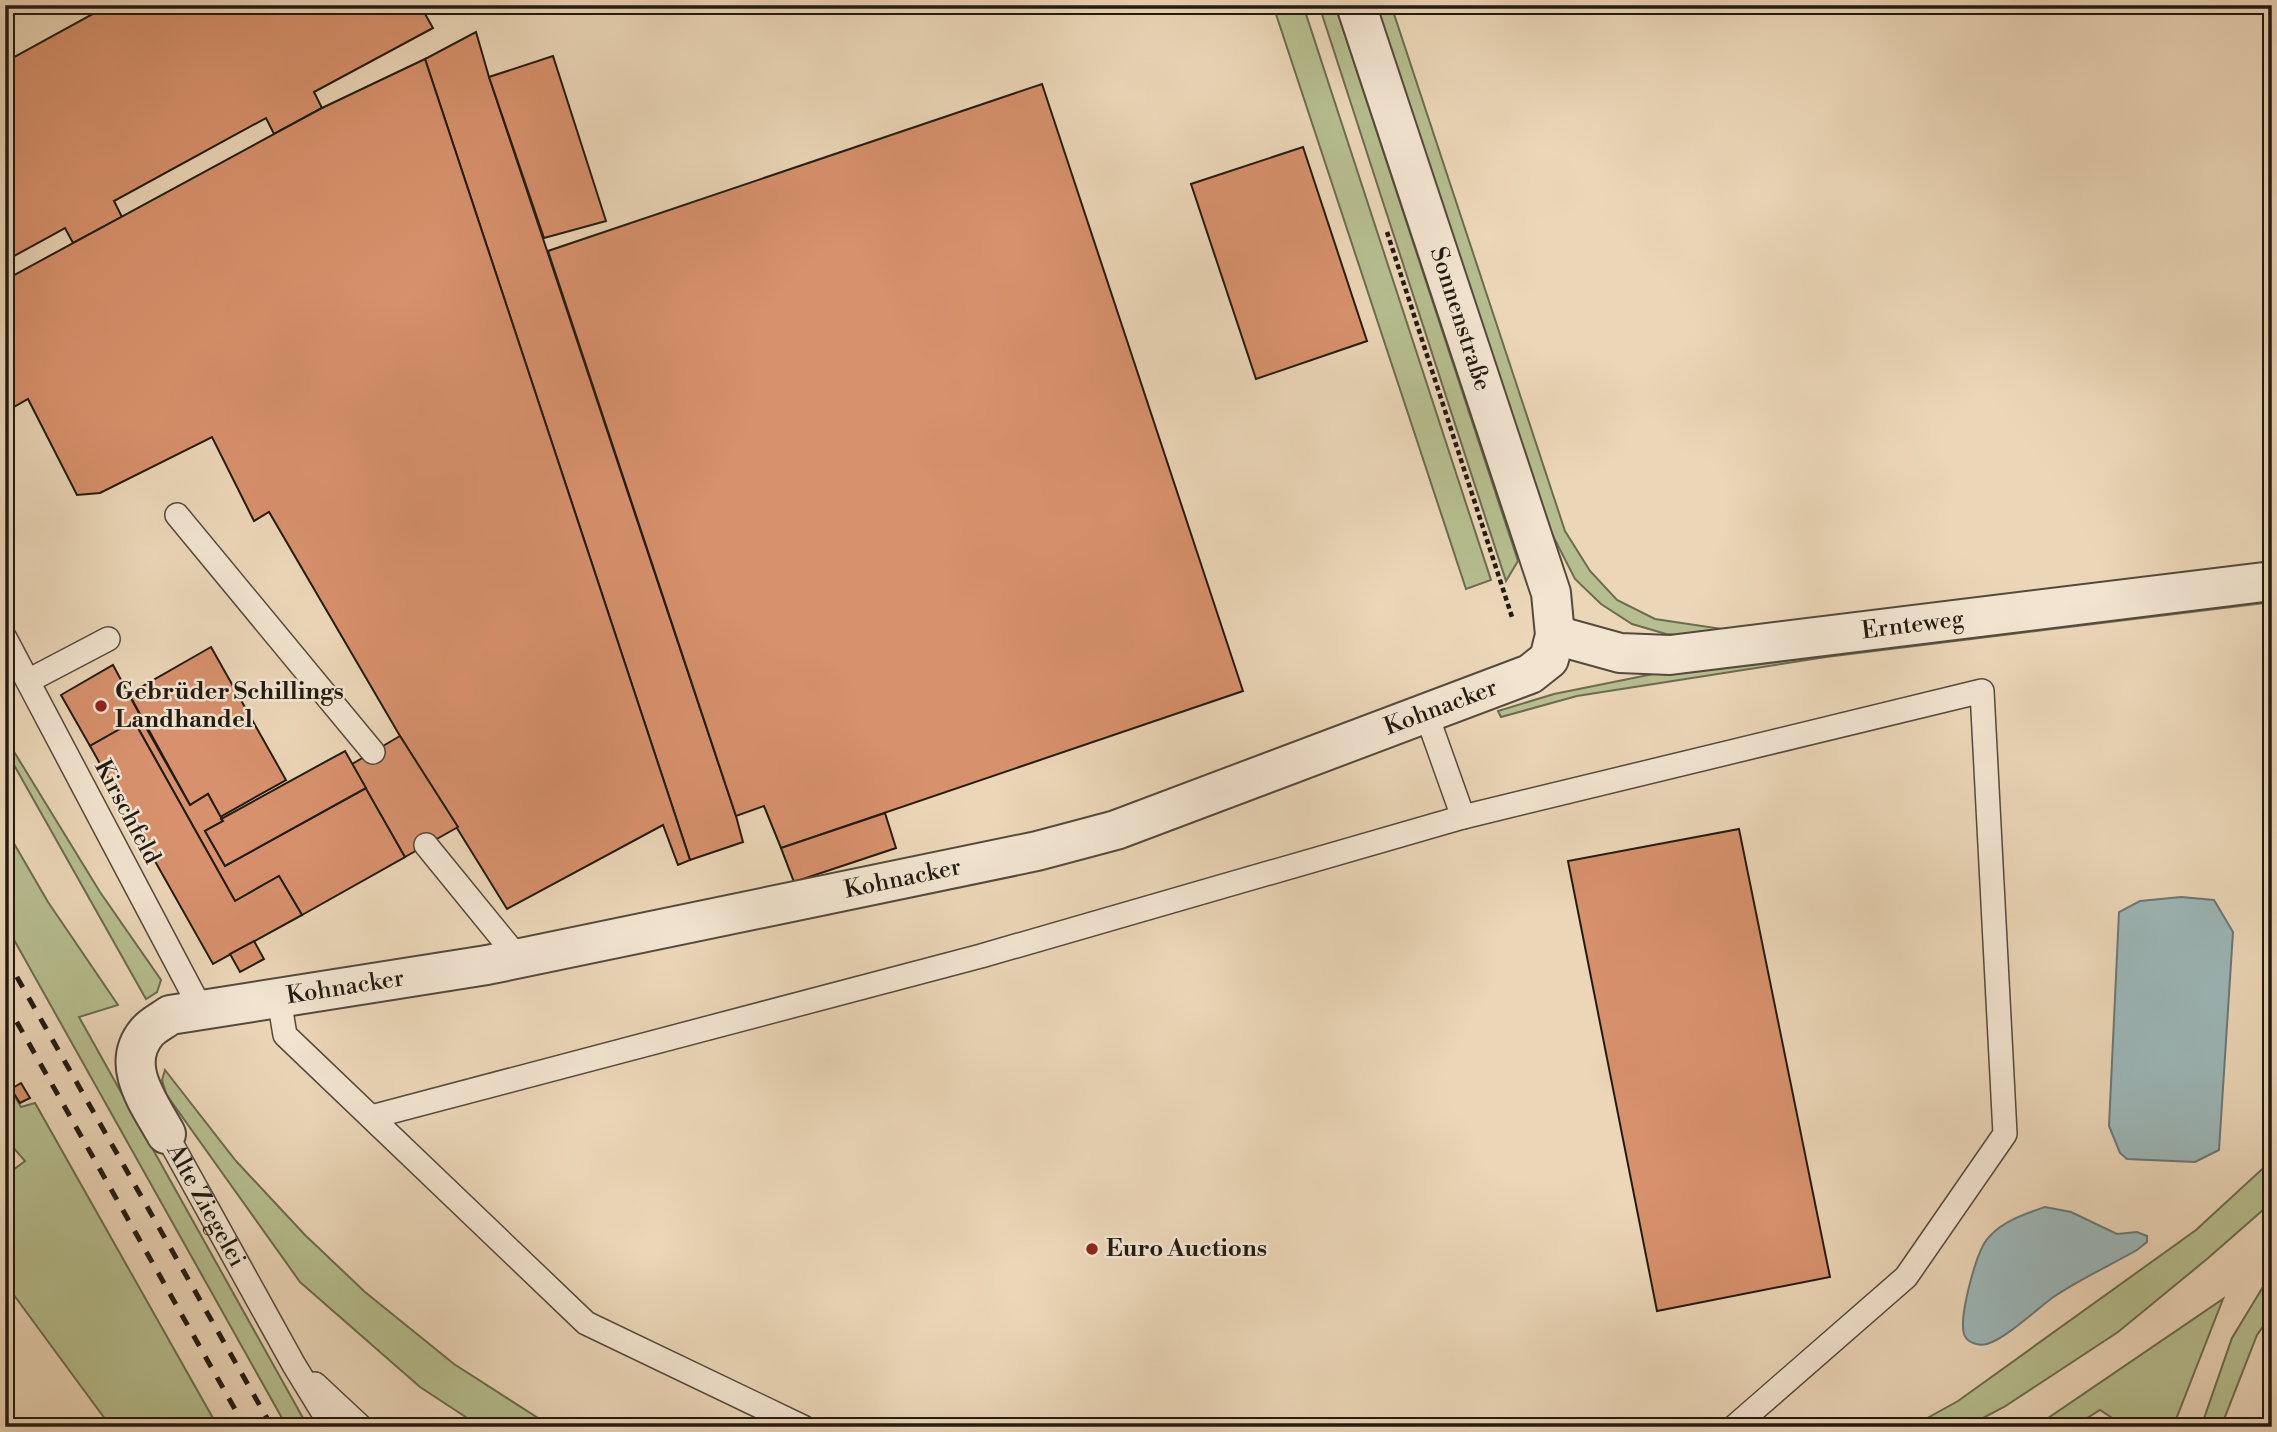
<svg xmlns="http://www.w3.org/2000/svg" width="2277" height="1432" viewBox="0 0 2277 1432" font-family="'Libre Bodoni',serif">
<rect width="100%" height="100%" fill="#ebd6b7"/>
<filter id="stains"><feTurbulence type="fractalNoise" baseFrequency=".00286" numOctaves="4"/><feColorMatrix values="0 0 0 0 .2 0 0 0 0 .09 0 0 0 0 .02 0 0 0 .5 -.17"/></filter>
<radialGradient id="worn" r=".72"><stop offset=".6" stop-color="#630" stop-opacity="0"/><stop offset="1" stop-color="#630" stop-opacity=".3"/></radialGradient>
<g fill="#b6be8f" stroke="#6c6c50" stroke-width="2">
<path d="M 1273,5 L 1303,5 L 1491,580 L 1466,589 Z"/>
<path d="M 1319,5 L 1335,5 L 1518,561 L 1506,581 Z"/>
<path d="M 1376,5 L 1391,5 L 1565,531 L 1590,571 L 1617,600 L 1655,619 L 1729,630 L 1727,639 L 1666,634 L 1632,624 L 1601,604 L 1575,579 L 1550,530 Z"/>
<path d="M 2272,590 L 2272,602 L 1826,657 L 1577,696 L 1501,717 L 1498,711 L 1554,694 L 1678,669 Z"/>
<path d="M 5,737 L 100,892 L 161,980 L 157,992 L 146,999 L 5,749 Z"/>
<path d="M 5,828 L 48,902 L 118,1005 L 79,1017 L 308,1427 L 287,1427 L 13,938 L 5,922 Z"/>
<path d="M 165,1070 L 236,1161 L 305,1235 L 365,1292 L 454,1364 L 552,1427 L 481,1427 L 420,1387 L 300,1282 L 166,1094 L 162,1080 Z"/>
<path d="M 5,1080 L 21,1107 L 35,1103 L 218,1427 L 111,1427 L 5,1283 L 5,1176 L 25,1161 L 5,1138 Z"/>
<path d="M 2272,1160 L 2272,1202 L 2207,1259 L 2118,1332 L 2004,1407 L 1966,1427 L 1911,1427 L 1958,1401 L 2196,1230 Z"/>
<path d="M 2272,1272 L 2272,1314 L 2257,1335 L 2221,1427 L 2201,1427 L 2232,1338 Z"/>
<path d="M 2223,1299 L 2173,1427 L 2126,1427 L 2100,1410 L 2073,1427 L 2035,1427 Z"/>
</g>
<g fill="#9cb7b8" stroke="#6b7976" stroke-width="2">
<path d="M 2181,897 L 2214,900 L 2233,932 L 2219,1150 L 2195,1162 L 2127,1159 L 2120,1153 L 2109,1126 L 2119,912 L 2140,901 Z"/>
<path d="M 2045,1207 L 2071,1212 L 2117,1234 L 2137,1232 L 2147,1236 L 2147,1242 L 2137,1250 C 2109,1266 2078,1280 2052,1298 C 2036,1310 2005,1339 1987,1344 C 1978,1346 1967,1343 1964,1334 C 1959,1317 1976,1250 1989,1237 C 2003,1221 2025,1214 2045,1207 Z"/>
</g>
<g fill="#d7916c" stroke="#221b12" stroke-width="2">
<path d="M 109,5 L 420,5 L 433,28 L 314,92 L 322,108 L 274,134 L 266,118 L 114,201 L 122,217 L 73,243 L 65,228 L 5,261 L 5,62 Z"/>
<path d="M 476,32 L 489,77 L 736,816 L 743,842 L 690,860 L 425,59 Z"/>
<path d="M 553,56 L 606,221 L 544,238 L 489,77 Z"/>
<path d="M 425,59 L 690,860 L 678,865 L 663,825 L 507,909 L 400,736 L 269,512 L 254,521 L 212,437 L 100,493 L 77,495 L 28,399 L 5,412 L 5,280 L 322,108 Z"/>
<path d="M 1042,84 L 1243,691 L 781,848 L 764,806 L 736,816 L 548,251 Z"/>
<path d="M 1303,147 L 1367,341 L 1256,379 L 1191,184 Z"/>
<path d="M 211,647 L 286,780 L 220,817 L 208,794 L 190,805 L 129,694 Z"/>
<path d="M 113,665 L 141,717 L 90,746 L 61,695 Z"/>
<path d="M 140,717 L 190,805 L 208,794 L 223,821 L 205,831 L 225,866 L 366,788 L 405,857 L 302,915 L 279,876 L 235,901 L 134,721 Z"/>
<path d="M 134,721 L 235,901 L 279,876 L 302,915 L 213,964 L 90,746 Z"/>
<path d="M 400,736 L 458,827 L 405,857 L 352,764 Z"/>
<path d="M 345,751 L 366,788 L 225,866 L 205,831 L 223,821 L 221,819 Z"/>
<path d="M 885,813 L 896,848 L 794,882 L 781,848 Z"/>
<path d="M 1739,829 L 1830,1277 L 1657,1311 L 1568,861 Z"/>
<path d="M 254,941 L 264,959 L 240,972 L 230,954 Z"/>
<path d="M 21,1083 L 30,1098 L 20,1103 L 11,1089 Z"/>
</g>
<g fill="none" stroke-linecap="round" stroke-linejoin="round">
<defs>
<g id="lane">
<path d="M 177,515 L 373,752"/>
<path d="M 5,638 L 202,1011"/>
<path d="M 28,681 L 108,639"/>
<path d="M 1426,713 L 1463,817"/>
<path d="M 426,845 L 519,959"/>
<path d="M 279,999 L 285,1035 L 586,1323 L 803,1427"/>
<path d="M 371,1117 L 981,956 L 1463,817 L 1982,691 L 2005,1134 L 1906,1277 L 1734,1427"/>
<path id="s1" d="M 166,1134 L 294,1365 L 332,1427"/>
<path d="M 315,1384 L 361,1427"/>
</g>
<g id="street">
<path id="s2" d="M 1555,635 L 1620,653 L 1670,655 L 2272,581"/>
<path id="s3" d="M 166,1134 C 149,1103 119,1065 147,1032 C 153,1025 162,1021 170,1015 L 487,965 L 1037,851 L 1116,830 L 1530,674 L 1549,659 L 1555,635 L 1551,593 L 1356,5"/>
</g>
</defs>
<use href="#lane" stroke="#544a3b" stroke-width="26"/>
<use href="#street" stroke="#544a3b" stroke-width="42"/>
<path stroke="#221b12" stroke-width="4.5" stroke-dasharray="5 3.5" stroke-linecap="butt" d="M 1387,232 L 1512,617"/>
<use href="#lane" stroke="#f2e4d0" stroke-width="23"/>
<use href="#street" stroke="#f2e4d0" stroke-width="38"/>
<g stroke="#221b12" stroke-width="5" stroke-dasharray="12 12" stroke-linecap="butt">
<path d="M 5,956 L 272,1427"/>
<path d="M 5,1001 L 245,1427"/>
</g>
</g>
<g fill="#8f2418" stroke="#f2e4d0" stroke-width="2.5">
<circle cx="101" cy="706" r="7"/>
<circle cx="1092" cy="1249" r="7"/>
</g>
<g text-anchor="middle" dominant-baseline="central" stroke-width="5" stroke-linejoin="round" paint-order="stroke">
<g font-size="24" fill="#221b12" stroke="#f2e4d0">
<text transform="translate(1460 319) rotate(72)">Sonnenstraße</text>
<text stroke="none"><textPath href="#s2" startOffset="362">Ernteweg</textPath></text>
<text stroke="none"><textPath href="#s3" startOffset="1452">Kohnacker</textPath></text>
<text transform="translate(127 812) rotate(62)">Kirschfeld</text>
<text stroke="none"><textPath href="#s3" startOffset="886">Kohnacker</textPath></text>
<text stroke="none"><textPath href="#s3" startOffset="318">Kohnacker</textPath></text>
<text stroke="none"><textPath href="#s1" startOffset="82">Alte Ziegelei</textPath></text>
</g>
<g font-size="24" font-weight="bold" fill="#221b12" stroke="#f2e4d0" text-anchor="start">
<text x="115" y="692">Gebrüder Schillings<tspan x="115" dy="28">Landhandel</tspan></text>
<text x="1106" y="1249">Euro Auctions</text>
</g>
</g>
<rect width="2277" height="1432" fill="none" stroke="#ebd6b7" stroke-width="28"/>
<rect x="7" y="7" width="2263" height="1418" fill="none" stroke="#221b12" stroke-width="3.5"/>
<rect x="14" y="14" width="2249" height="1404" fill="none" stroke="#221b12" stroke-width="2"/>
<rect width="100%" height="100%" filter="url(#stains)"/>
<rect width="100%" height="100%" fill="url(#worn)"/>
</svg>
